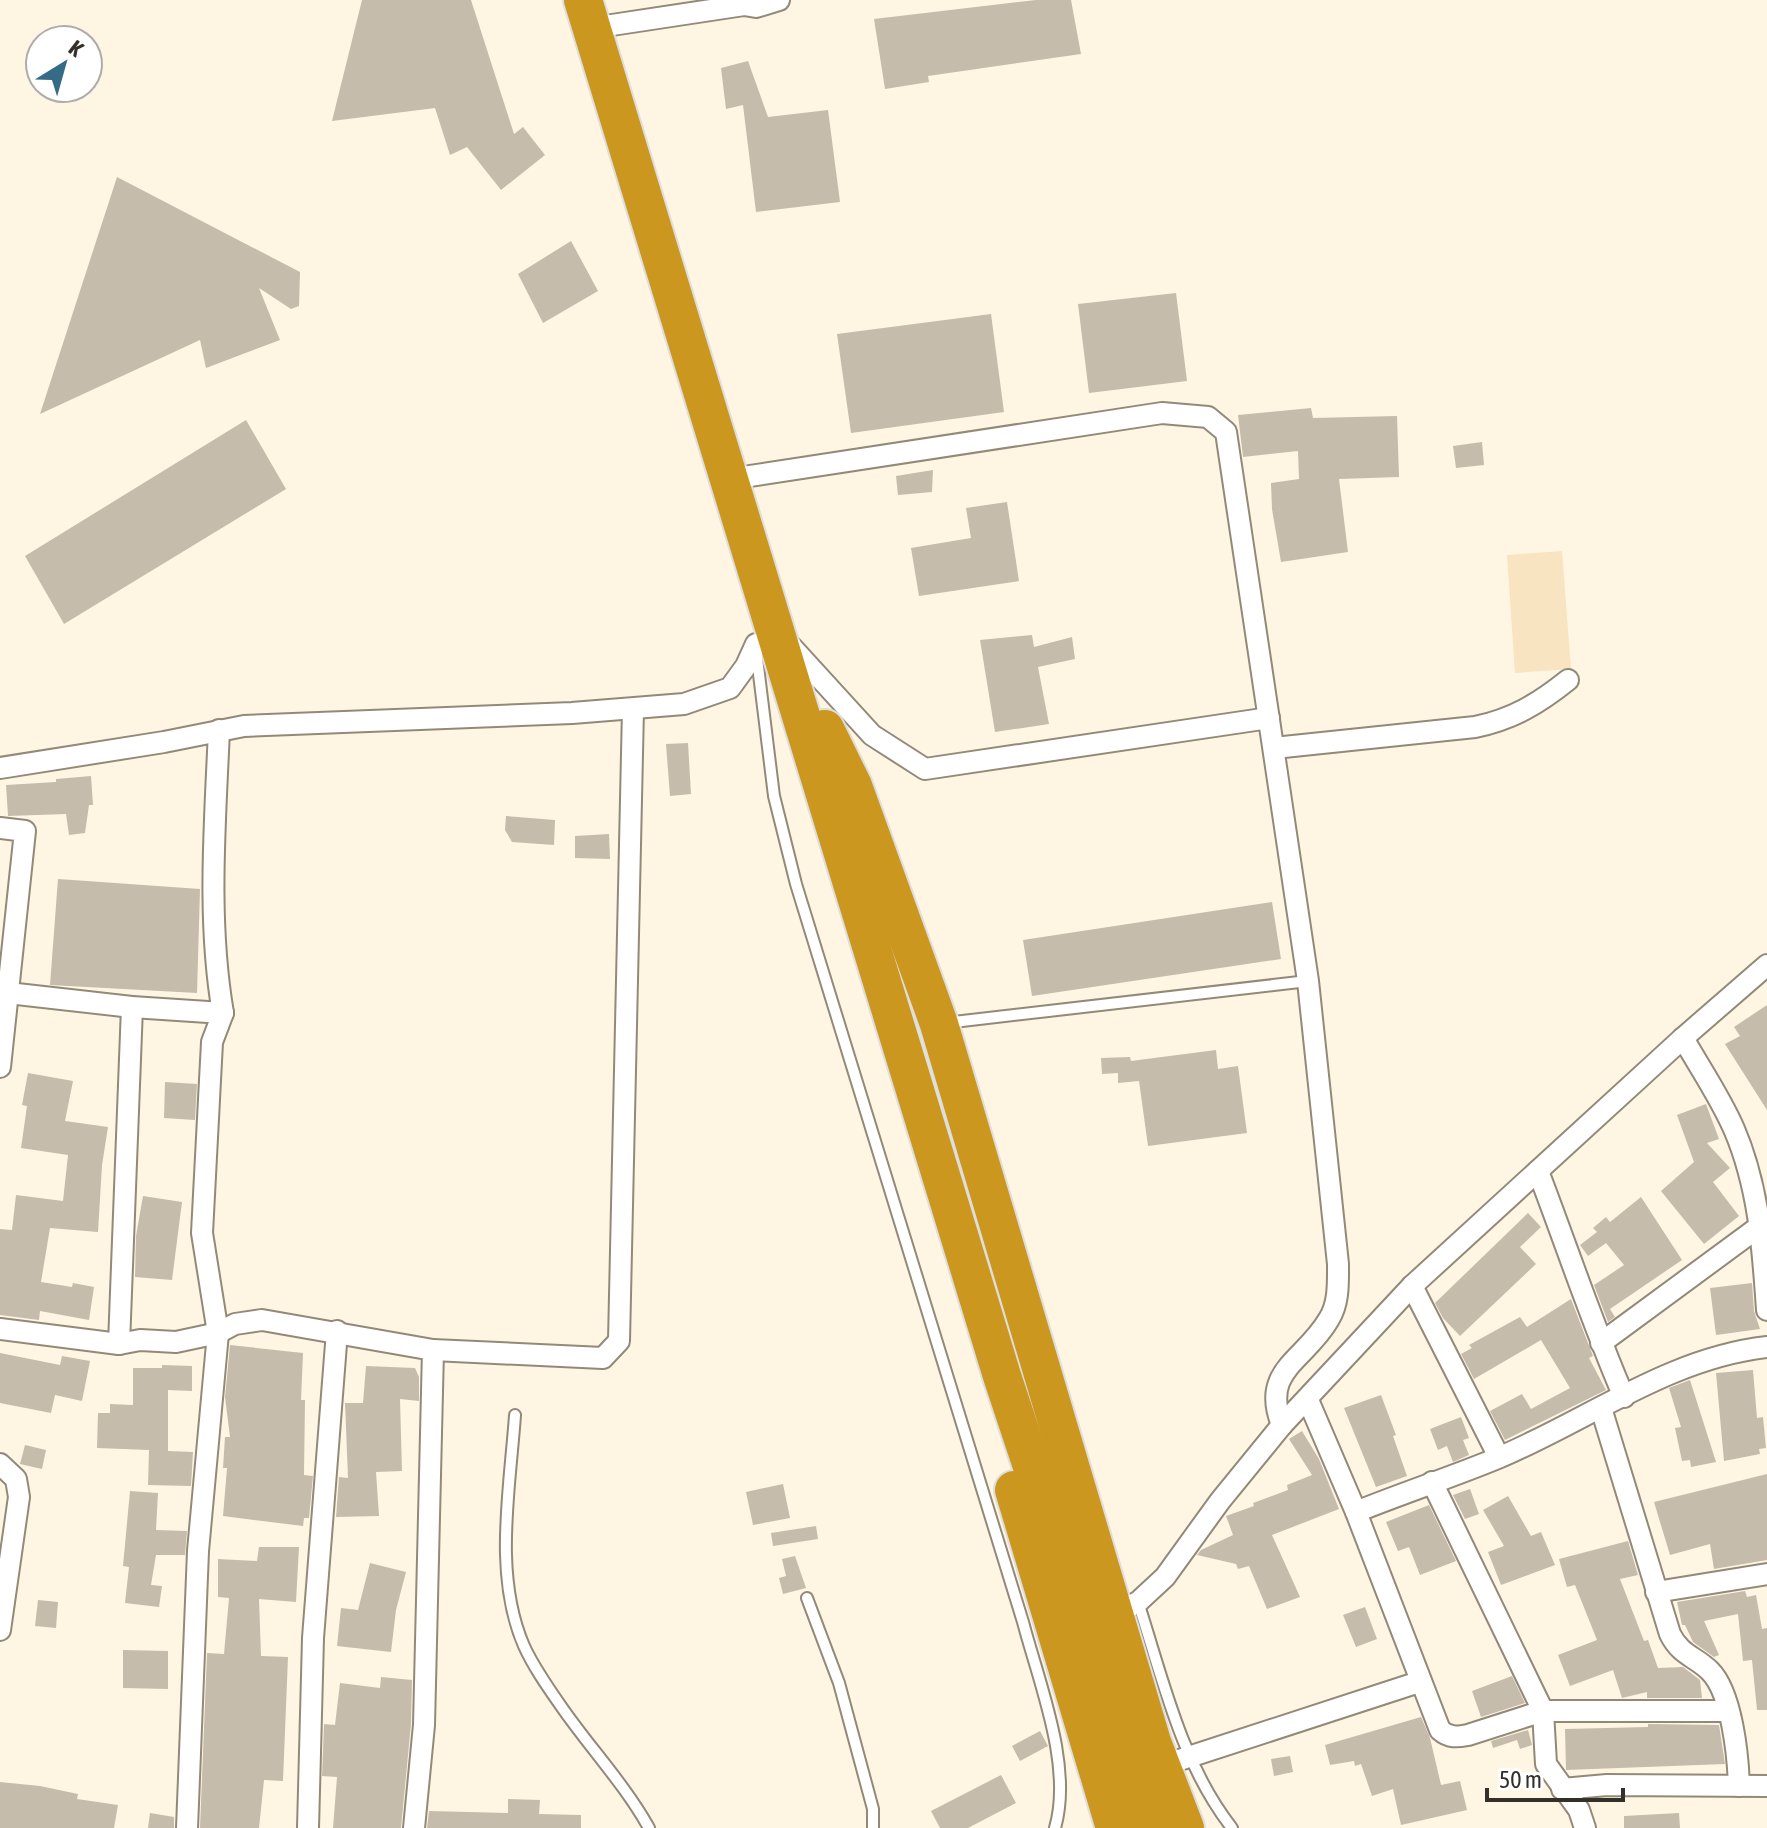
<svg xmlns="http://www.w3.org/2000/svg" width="1767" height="1828" viewBox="0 0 1767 1828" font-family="'Asap Condensed',sans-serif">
<rect width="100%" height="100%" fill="#fff5e3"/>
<path fill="#f8e4c0" d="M 1562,551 L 1571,669 L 1515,673 L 1507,555 Z"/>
<g fill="#c5bcab">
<path d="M 362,0 L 471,0 L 514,134 L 523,127 L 545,155 L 501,190 L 467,147 L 450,155 L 435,108 L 332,121 Z"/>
<path d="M 1036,0 L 1071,0 L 1081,54 L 928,76 L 929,82 L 885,89 L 874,19 Z"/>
<path d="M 748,61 L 768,117 L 828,110 L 840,202 L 756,212 L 743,105 L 726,109 L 721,68 Z"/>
<path d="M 117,177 L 300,272 L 299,306 L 291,309 L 259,288 L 280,340 L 206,368 L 200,340 L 40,414 Z"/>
<path d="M 571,241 L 598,291 L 543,323 L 518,274 Z"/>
<path d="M 1176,293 L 1187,381 L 1089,393 L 1078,304 Z"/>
<path d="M 991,314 L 1004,412 L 851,433 L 837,334 Z"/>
<path d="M 1311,408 L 1313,418 L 1397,416 L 1399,477 L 1339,479 L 1348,552 L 1281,562 L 1272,509 L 1271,483 L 1299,479 L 1298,451 L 1243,457 L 1238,415 Z"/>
<path d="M 246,420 L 286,489 L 64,624 L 25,556 Z"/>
<path d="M 1482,442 L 1484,465 L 1456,468 L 1453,446 Z"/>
<path d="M 933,470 L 932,492 L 898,495 L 896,476 Z"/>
<path d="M 1007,502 L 1019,581 L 919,596 L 911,548 L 971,538 L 966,508 Z"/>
<path d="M 1032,635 L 1034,647 L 1072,637 L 1075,659 L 1038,667 L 1049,724 L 995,732 L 980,640 Z"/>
<path d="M 688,743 L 691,794 L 670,796 L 666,744 Z"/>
<path d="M 91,776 L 93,805 L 89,805 L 85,833 L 69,835 L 66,814 L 8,816 L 6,785 L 56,782 L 56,779 Z"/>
<path d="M 506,816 L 555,820 L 554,845 L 512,842 L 505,830 Z"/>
<path d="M 609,834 L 610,859 L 575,858 L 575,836 Z"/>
<path d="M 58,879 L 200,889 L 197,993 L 50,985 Z"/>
<path d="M 1272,902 L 1281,959 L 1032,996 L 1023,940 Z"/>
<path d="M 1767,1005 L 1767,1110 L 1725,1044 L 1740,1036 L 1734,1027 Z"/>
<path d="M 1216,1050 L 1218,1069 L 1238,1066 L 1247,1133 L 1148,1146 L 1139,1081 L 1118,1083 L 1118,1073 L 1102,1074 L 1101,1058 L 1130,1057 L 1131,1061 Z"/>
<path d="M 28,1073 L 73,1081 L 65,1121 L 108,1127 L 102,1165 L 98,1232 L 50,1228 L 41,1282 L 72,1287 L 73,1283 L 94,1287 L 89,1320 L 40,1311 L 39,1320 L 0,1315 L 0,1229 L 12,1230 L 16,1195 L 63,1201 L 68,1155 L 21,1148 L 27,1106 L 22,1105 Z"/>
<path d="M 165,1082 L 197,1084 L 195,1120 L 164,1118 Z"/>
<path d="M 1706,1104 L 1719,1139 L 1707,1143 L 1730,1168 L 1713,1182 L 1739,1216 L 1704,1244 L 1661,1191 L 1694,1162 L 1677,1115 Z"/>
<path d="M 143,1196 L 182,1202 L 172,1280 L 135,1277 L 136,1236 Z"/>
<path d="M 1641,1197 L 1682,1260 L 1610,1309 L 1615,1317 L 1608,1322 L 1594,1285 L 1624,1265 L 1606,1243 L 1588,1256 L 1580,1245 L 1597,1232 L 1593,1228 L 1606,1217 L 1610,1222 Z"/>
<path d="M 1528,1213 L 1541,1227 L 1520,1247 L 1536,1264 L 1460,1336 L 1443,1318 L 1435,1303 Z"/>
<path d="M 1752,1283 L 1754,1311 L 1760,1329 L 1716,1335 L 1710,1288 Z"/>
<path d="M 1571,1299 L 1593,1356 L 1589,1358 L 1606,1390 L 1505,1440 L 1490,1411 L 1522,1394 L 1531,1409 L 1570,1388 L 1541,1340 L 1474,1379 L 1461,1354 L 1472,1348 L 1469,1345 L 1520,1317 L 1527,1327 Z"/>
<path d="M 230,1345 L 303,1353 L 301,1400 L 305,1400 L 304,1475 L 313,1476 L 309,1518 L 304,1518 L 303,1526 L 223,1516 L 227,1468 L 223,1468 L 225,1437 L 230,1437 L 225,1397 Z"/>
<path d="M 0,1353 L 60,1365 L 62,1356 L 90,1361 L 82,1401 L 55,1395 L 51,1413 L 0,1403 Z"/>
<path d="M 162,1365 L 192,1366 L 192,1391 L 168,1390 L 168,1451 L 193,1452 L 191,1486 L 148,1485 L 149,1450 L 97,1448 L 98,1413 L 110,1413 L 110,1404 L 133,1405 L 133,1368 L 162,1368 Z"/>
<path d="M 366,1366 L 415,1368 L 419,1377 L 419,1401 L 400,1399 L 402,1471 L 376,1472 L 379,1516 L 336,1517 L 339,1477 L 348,1478 L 345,1403 L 363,1403 Z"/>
<path d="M 1753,1370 L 1757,1418 L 1763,1417 L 1766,1448 L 1759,1449 L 1760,1454 L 1724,1461 L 1716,1373 Z"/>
<path d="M 1690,1380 L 1716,1462 L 1691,1467 L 1690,1460 L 1682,1461 L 1675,1428 L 1681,1427 L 1669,1388 Z"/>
<path d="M 1381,1395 L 1396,1435 L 1393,1436 L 1407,1476 L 1376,1487 L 1344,1408 Z"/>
<path d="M 1461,1417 L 1469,1438 L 1463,1440 L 1469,1455 L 1453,1462 L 1447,1446 L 1438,1450 L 1430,1429 Z"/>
<path d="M 1302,1431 L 1319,1459 L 1339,1509 L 1272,1535 L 1300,1597 L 1267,1609 L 1249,1566 L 1238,1569 L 1236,1564 L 1197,1555 L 1201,1550 L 1233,1535 L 1226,1516 L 1254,1506 L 1253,1503 L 1288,1490 L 1287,1485 L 1312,1475 L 1289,1439 Z"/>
<path d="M 25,1445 L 46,1450 L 42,1469 L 20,1464 Z"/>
<path d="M 1767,1474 L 1767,1560 L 1714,1569 L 1710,1544 L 1670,1555 L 1654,1502 Z"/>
<path d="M 783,1484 L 790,1518 L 753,1525 L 746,1492 Z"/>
<path d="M 1470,1489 L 1479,1514 L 1465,1519 L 1453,1495 Z"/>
<path d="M 130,1491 L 158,1493 L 156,1530 L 187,1531 L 185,1555 L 156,1555 L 151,1585 L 162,1586 L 159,1607 L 125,1603 L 129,1567 L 123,1566 Z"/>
<path d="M 1508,1496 L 1531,1536 L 1541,1532 L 1555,1565 L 1501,1585 L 1488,1552 L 1504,1546 L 1483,1510 Z"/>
<path d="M 1429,1505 L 1456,1561 L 1420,1575 L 1409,1547 L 1398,1551 L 1386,1522 Z"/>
<path d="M 816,1526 L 818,1539 L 773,1546 L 771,1533 Z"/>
<path d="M 1628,1541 L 1638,1575 L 1620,1579 L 1644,1641 L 1648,1640 L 1658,1668 L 1683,1667 L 1700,1680 L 1702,1698 L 1647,1698 L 1647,1692 L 1622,1698 L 1613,1670 L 1570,1686 L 1558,1655 L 1597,1640 L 1575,1585 L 1567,1587 L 1559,1559 Z"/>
<path d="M 259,1547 L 299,1547 L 296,1602 L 259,1599 L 261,1656 L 288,1657 L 283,1781 L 264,1780 L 259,1828 L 200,1828 L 207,1653 L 224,1654 L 229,1598 L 218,1597 L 218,1559 L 257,1561 Z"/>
<path d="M 795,1556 L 806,1588 L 783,1594 L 779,1578 L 786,1576 L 782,1559 Z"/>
<path d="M 370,1563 L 406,1572 L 396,1610 L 391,1652 L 337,1646 L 341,1608 L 358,1610 Z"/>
<path d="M 1745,1591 L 1747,1597 L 1756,1595 L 1762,1629 L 1767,1628 L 1767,1710 L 1757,1710 L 1752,1660 L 1743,1661 L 1738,1614 L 1704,1621 L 1719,1655 L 1714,1657 L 1693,1642 L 1685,1625 L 1682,1625 L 1677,1602 Z"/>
<path d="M 38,1600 L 58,1602 L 56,1628 L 35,1626 Z"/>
<path d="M 1365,1607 L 1377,1639 L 1356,1647 L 1343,1615 Z"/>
<path d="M 123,1650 L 168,1651 L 168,1689 L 123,1688 Z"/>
<path d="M 1512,1676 L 1525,1703 L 1481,1717 L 1472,1691 Z"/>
<path d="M 381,1677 L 412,1680 L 411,1724 L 401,1828 L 333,1828 L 337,1777 L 322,1776 L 324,1724 L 335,1725 L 340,1683 L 380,1688 Z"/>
<path d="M 1421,1717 L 1430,1738 L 1441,1785 L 1460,1781 L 1467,1810 L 1401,1825 L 1393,1789 L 1372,1796 L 1361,1764 L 1355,1766 L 1354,1761 L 1330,1765 L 1325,1745 Z"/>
<path d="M 1648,1724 L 1719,1725 L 1725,1764 L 1566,1770 L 1565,1729 L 1648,1727 Z"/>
<path d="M 1528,1730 L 1532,1745 L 1520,1749 L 1517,1740 L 1493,1748 L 1491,1741 Z"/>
<path d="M 1040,1731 L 1048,1746 L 1020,1761 L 1012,1746 Z"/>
<path d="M 1290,1756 L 1293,1772 L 1274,1776 L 1271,1759 Z"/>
<path d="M 1001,1775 L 1016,1803 L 968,1828 L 940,1828 L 931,1811 Z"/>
<path d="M 0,1782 L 40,1786 L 78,1794 L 77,1799 L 118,1805 L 114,1828 L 0,1828 Z"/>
<path d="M 508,1799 L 540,1800 L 539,1814 L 581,1815 L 581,1828 L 427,1828 L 429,1811 L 508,1813 Z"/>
<path d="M 150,1813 L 174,1817 L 174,1828 L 148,1828 Z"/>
<path d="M 1679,1813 L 1680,1828 L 1624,1828 L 1624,1816 Z"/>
</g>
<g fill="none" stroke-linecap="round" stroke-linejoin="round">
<defs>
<g id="lane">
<path d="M 756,650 L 774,796 L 796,884 L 1023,1622 C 1039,1683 1073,1766 1055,1828"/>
<path d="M 945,1023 L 1308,981"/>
<path d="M 515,1415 C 510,1489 493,1575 524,1646 C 534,1668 549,1689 563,1709 C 591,1749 625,1785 649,1828"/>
<path d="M 807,1598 L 839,1683 L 873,1809 L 873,1828"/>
<path d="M 1138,1602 C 1163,1679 1181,1763 1232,1828"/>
</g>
<g id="street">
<path d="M 592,28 L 744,5 L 756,7 L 779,0"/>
<path d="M 730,479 L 1162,413 L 1208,417 L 1226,432 L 1308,981 L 1338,1264 C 1338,1283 1339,1303 1329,1319 C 1305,1361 1260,1370 1282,1425"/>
<path d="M 788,643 L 872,735 L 925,769 L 1269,718"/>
<path d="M 219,730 C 215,824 207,920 223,1013"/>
<path d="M 1274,748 L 1475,727 C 1513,719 1538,704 1568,680"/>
<path d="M 0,768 L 164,742 L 244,726 L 572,713 L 684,704 L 730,688 L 746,666 L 756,644"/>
<path d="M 0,828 L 25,831 L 0,1067"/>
<path d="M 8,993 L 132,1007 L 223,1013 L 212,1042 L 202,1233 L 218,1333 L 198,1551 L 187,1828"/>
<path d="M 1683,1038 C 1700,1068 1720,1097 1734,1129 C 1759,1187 1763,1249 1767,1310"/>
<path d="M 1538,1171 C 1567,1247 1592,1323 1624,1397"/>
<path d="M 1412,1286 L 1499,1457"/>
<path d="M 0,1329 L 119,1344 L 140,1340 L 176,1342 L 218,1333 L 235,1324 L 262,1320 L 433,1350 L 424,1725 L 414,1828"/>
<path d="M 1601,1343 L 1760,1226"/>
<path d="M 119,1344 L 132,1007"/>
<path d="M 433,1350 L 603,1358 L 619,1341 L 633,709"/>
<path d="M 1308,1400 L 1356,1512 L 1440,1730 C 1449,1738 1457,1737 1468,1735 L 1543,1711 L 1728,1711"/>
<path d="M 1601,1408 L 1670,1634 C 1681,1656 1695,1656 1710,1671 C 1732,1693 1738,1756 1739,1786"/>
<path d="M 0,1464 L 16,1479 L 19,1497 L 0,1630"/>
<path d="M 1432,1482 L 1543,1711 L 1546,1764 L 1579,1810 L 1585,1828"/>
<path d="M 1356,1512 C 1403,1493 1452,1477 1498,1458 C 1588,1420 1669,1358 1767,1347"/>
<path d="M 1656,1592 L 1767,1574"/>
<path d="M 1114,1614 L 1138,1602 L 1165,1577 L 1220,1501 L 1282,1425 L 1412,1286 L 1683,1038 L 1767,965"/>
<path d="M 1161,1766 L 1419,1682"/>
<path d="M 1562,1789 L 1607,1785 L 1767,1786"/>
<path d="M 308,1828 L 313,1638 L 337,1331"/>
</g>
<g id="highway">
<path d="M 583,0 L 1002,1376 L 1152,1828"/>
<path d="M 825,729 L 853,786 L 939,1024 L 1152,1742 L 1185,1828"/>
<path d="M 1014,1490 L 1115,1828"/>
</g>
</defs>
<use href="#lane" stroke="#928979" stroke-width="14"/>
<use href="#street" stroke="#928979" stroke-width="24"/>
<use href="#highway" stroke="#dededd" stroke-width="42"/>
<use href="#lane" stroke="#fff" stroke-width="10"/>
<use href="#street" stroke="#fff" stroke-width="20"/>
<use href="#highway" stroke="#cb971f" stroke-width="38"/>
</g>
<g transform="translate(64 64) rotate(37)"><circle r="38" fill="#ffffff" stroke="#adaca9" stroke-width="2"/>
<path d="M0-6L14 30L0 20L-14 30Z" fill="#346b86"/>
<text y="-12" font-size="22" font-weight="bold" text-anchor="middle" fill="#333029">K</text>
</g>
<path d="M1487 1788v12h136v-12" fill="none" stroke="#333029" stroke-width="4"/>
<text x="1499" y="1788" font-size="24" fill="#333029" stroke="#ffffff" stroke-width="6" paint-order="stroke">50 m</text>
</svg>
